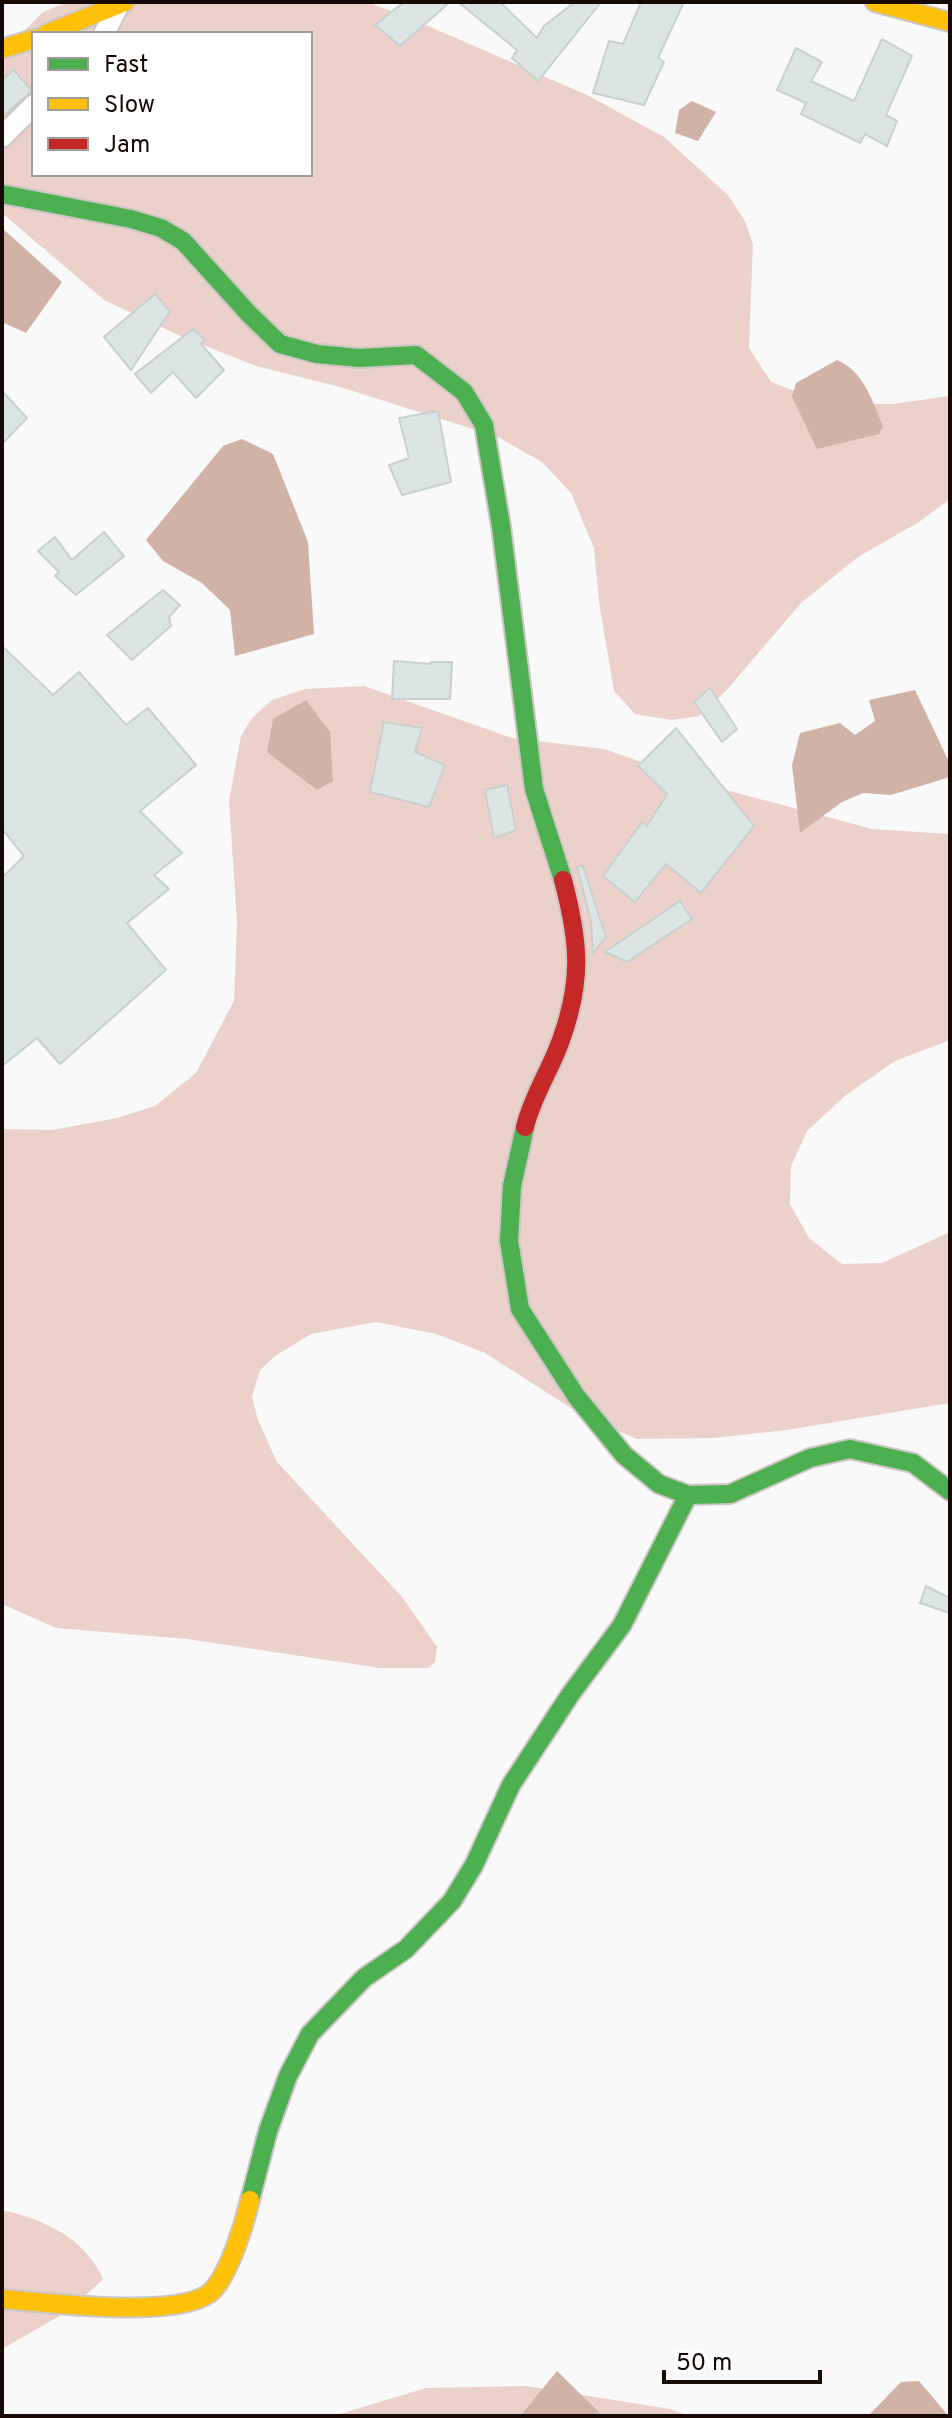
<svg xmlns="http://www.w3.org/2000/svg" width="952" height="2418" viewBox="0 0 952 2418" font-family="Overpass,sans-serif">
<rect width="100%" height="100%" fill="#f9f9f9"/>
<g fill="#ebd1c9" fill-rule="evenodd">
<path d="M 68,2 L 367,2 L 405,16 L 587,95 L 664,137 L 728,195 L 745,221 L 753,244 L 749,348 L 771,382 L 803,394 L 839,403 L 892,404 L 950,396 L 950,499 L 919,522 L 858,557 L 801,603 L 725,692 L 699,716 L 672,720 L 635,714 L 614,691 L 599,602 L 594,548 L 571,493 L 542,462 L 498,437 L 340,387 L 256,366 L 178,335 L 104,300 L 2,213 L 2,53 L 43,12 ZM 34,34 L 310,34 L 310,174 L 34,174 Z"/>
<path d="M 364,686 L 512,738 L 604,749 L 711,786 L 872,829 L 950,834 L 950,1040 L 895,1061 L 846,1095 L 807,1131 L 791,1166 L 790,1204 L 809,1238 L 842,1264 L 882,1263 L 950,1232 L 950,1403 L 787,1430 L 714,1438 L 637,1439 L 585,1417 L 485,1353 L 436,1334 L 376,1322 L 311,1334 L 275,1356 L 260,1370 L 252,1397 L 258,1420 L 277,1462 L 403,1598 L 437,1647 L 435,1662 L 428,1668 L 380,1668 L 187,1639 L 56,1628 L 2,1604 L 2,1129 L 52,1130 L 117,1118 L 155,1106 L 196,1073 L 234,1001 L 237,922 L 229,801 L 241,736 L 252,718 L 272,700 L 305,689 Z"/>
<path d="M 2,2210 C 45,2220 84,2237 103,2279 L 70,2310 L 2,2349 Z"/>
<path d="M 526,2386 L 670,2409 L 689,2416 L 333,2416 L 426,2388 Z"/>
</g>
<g fill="#d1b2a7">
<path d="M 692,101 L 716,112 L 698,141 L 675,133 L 679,110 Z"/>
<path d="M 2,228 L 62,282 L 26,333 L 2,322 Z"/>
<path d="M 837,360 C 864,371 872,401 883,426 L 879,434 L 817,449 L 792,397 L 796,383 Z"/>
<path d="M 242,439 L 273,454 L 308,542 L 314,634 L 235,656 L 230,610 L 202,583 L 163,561 L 146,540 L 223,446 Z"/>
<path d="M 915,690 L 950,764 L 950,777 L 891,795 L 863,793 L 842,802 L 800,833 L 792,765 L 800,733 L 840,723 L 855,735 L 875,721 L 869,700 Z"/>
<path d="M 306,700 L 330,732 L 333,781 L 317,790 L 267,752 L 273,719 Z"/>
<path d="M 557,2371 L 603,2416 L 525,2416 L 522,2414 Z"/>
<path d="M 919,2381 L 946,2413 L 944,2416 L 868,2416 L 901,2382 Z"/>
</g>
<g fill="#dce5e4" stroke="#c8d1d0" stroke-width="2">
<path d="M 404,2 L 450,2 L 400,46 L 375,25 Z"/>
<path d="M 458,2 L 500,2 L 537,38 L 544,26 L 575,2 L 601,2 L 538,81 L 512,58 L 517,50 Z"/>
<path d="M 641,2 L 684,2 L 658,58 L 664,62 L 644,105 L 593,93 L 609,41 L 623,44 Z"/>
<path d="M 882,39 L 912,56 L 886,115 L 897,121 L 887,146 L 865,134 L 860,143 L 801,114 L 806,103 L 777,90 L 796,48 L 822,62 L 811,81 L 854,101 Z"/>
<path d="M 14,70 L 32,91 L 2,117 L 2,80 Z"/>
<path d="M 155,294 L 170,311 L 131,370 L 104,337 Z"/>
<path d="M 193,329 L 205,340 L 201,344 L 224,370 L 196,398 L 173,372 L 151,393 L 135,374 Z"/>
<path d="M 2,391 L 27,418 L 2,444 Z"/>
<path d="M 438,411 L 451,482 L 402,495 L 389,465 L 409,458 L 399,418 Z"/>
<path d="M 104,532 L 124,556 L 76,595 L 55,576 L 59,572 L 38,551 L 55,537 L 72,560 Z"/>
<path d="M 163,590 L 180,605 L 169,617 L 171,626 L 132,660 L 107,635 Z"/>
<path d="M 2,646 L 53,695 L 79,672 L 126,725 L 148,708 L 196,765 L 140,811 L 182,853 L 154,875 L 169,889 L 127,923 L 166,970 L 60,1064 L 37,1038 L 2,1066 L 2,878 L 24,856 L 2,829 Z"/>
<path d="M 394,661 L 431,664 L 431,662 L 452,662 L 450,699 L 392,699 Z"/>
<path d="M 710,688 L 737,729 L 722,742 L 694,702 Z"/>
<path d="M 384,722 L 422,728 L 415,752 L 445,765 L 429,807 L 370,792 Z"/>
<path d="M 676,728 L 754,826 L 701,893 L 666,864 L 635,902 L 603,876 L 642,822 L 647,826 L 667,794 L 638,766 Z"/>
<path d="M 507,785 L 516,830 L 494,838 L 485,790 Z"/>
<path d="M 583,866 L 606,937 L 593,953 L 591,921 L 577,867 Z"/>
<path d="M 680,901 L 692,919 L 627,962 L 605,952 Z"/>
<path d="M 926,1586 L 950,1598 L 950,1613 L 920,1603 Z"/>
</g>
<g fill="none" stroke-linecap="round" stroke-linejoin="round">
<defs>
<g id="street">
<path d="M 104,34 L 118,6"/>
<path d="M 2,137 L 34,105"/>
</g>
<g id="fast">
<path d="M 2,194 L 131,219 L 161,228 L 183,241 L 249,314 L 280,344 L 317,354 L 359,358 L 416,355 L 464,392 L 484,425 L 501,526 L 534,789 L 563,880"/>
<path d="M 525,1127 L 512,1186 L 509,1241 L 520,1309 L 576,1396 L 624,1455 L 659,1484 L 688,1495 L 730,1494 L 810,1458 L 850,1449 L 913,1463 L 950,1491"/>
<path d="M 250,2200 L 268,2131 L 288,2076 L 310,2034 L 364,1978 L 406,1949 L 452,1901 L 474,1865 L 511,1785 L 570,1695 L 622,1625 L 688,1495"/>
</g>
<g id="slow">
<path d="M 875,2 L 950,22"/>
<path d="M 46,34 L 125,2"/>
<path d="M 2,49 L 34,39"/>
<path d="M 2,2299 C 45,2302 185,2321 213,2290 C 230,2271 244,2225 250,2200"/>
</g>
<path id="jam" d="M 525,1127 C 532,1097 551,1069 561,1040 C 583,979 579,941 563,880"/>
</defs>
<use href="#street" stroke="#cdc6c4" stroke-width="24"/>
<use href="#fast" stroke="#cdc6c4" stroke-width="22"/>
<use href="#slow" stroke="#cdc6c4" stroke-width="22"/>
<use href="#jam" stroke="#cdc6c4" stroke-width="22"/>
<use href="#street" stroke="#fefefe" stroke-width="20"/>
<use href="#fast" stroke="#4caf50" stroke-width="18"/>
<use href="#slow" stroke="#ffc107" stroke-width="18"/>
<use href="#jam" stroke="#c62828" stroke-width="18"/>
</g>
<rect width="952" height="2418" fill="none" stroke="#160906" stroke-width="8"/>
<rect x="32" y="32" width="280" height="144" fill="#ffffff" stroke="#a29d9b" stroke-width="2"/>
<rect x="48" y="58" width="40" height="12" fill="#4caf50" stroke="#a29d9b" stroke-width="2"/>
<text x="104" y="72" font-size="24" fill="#160906">Fast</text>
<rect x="48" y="98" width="40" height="12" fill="#ffc107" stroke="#a29d9b" stroke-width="2"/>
<text x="104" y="112" font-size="24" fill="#160906">Slow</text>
<rect x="48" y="138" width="40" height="12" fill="#c62828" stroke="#a29d9b" stroke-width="2"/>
<text x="104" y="152" font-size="24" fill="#160906">Jam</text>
<path d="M664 2370v12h156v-12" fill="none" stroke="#160906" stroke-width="4"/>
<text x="676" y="2370" font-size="24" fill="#160906" stroke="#ffffff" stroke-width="6" paint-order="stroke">50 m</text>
</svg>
